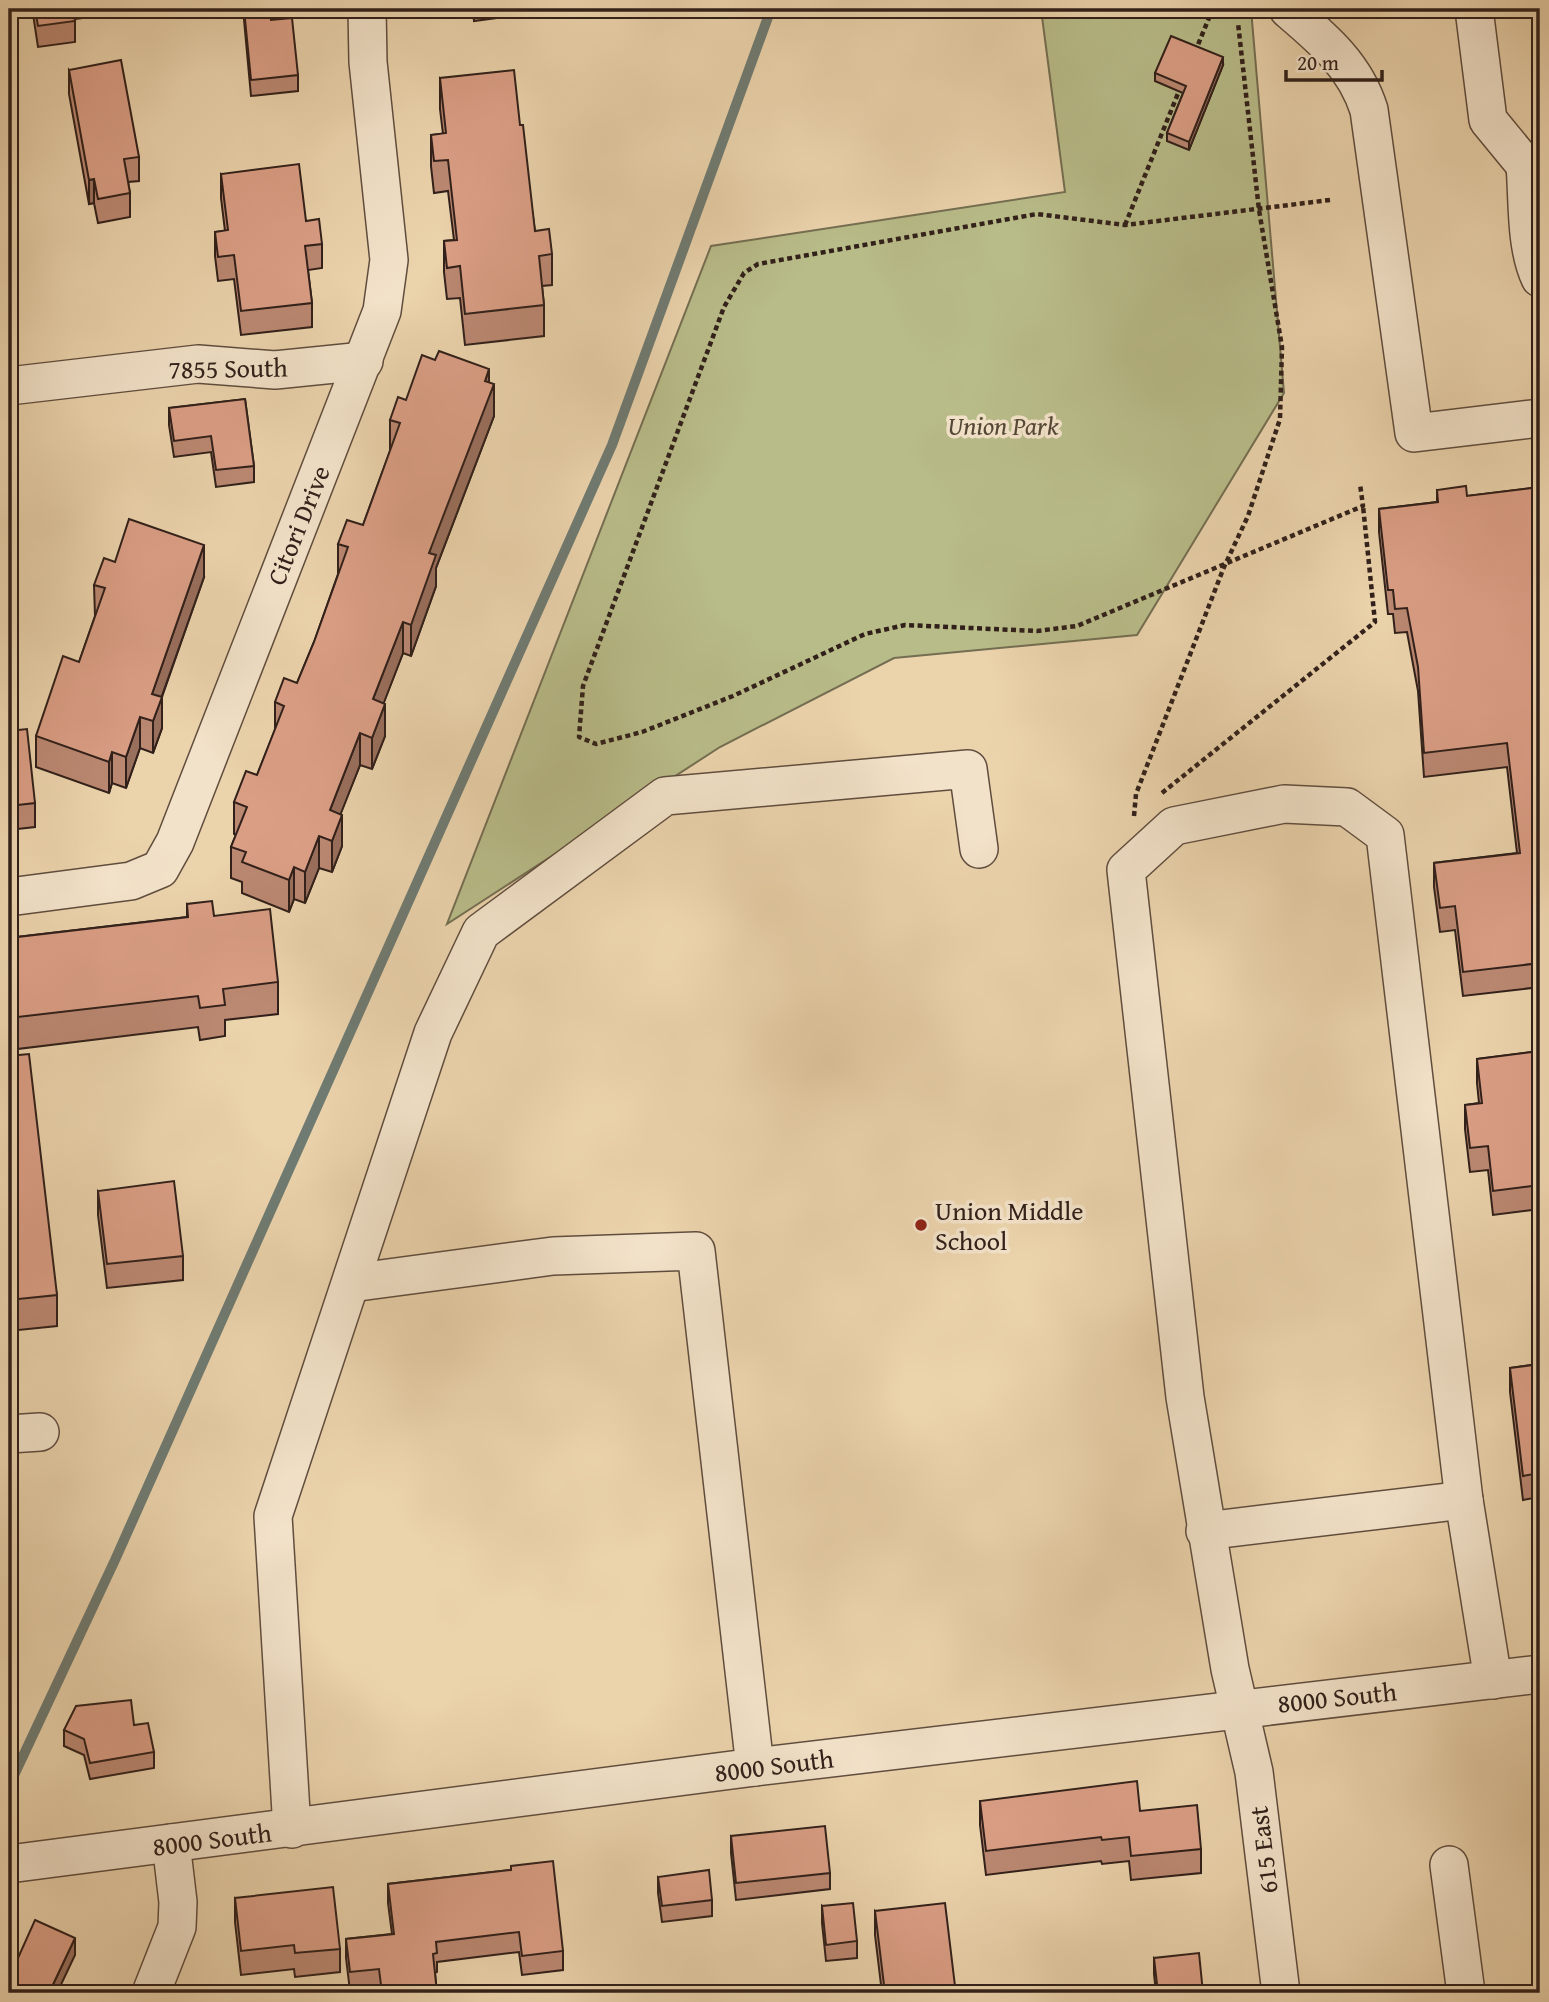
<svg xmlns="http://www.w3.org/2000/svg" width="1549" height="2002" viewBox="0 0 1549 2002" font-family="'Gentium Book Plus',serif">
<rect width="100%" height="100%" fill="#ebd3ac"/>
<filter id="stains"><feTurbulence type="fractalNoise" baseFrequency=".00286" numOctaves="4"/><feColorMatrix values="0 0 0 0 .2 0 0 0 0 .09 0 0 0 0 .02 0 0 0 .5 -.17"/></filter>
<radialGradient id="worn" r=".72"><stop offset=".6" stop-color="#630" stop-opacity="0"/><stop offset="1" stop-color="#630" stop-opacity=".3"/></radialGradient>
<path fill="#b8bc89" stroke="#746e52" stroke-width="2" d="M 1041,9 L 1251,9 L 1284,393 L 1137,635 L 894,658 L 720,747 L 447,924 L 711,246 L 1065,192 Z"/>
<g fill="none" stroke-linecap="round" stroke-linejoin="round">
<path stroke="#6f7b72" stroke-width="10" d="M 9,1786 L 115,1560 L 612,445 L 771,9"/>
<defs>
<g id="minor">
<path d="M 1288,9 C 1323,39 1355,65 1369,110 L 1414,433 L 1540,418"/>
<path d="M 1474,9 L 1488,120 L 1525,165 L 1540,163"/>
<path d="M 1525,165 C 1528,200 1525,246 1540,278"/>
<path d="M 9,386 L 198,364 L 275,370 L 364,361"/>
<path d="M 9,897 L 131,881 L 160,869 L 175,842 L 382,311 L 389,260 L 368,62 L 367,9"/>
<path d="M 351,1283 L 553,1256 L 696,1251 L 755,1767"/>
<path d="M 9,1434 L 40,1432"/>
<path d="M 1205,1531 L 1464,1500"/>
<path d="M 292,1829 L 273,1516 L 433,1033 L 481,932 L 665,796 L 968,769 L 979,849"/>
<path d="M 9,1864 L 755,1767 L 1540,1674"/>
<path d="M 1449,1865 L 1466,1993"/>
<path d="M 151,1993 L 177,1927 L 178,1902 L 171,1843"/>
<path d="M 1281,1993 L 1254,1772 L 1230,1669 L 1185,1397 L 1126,870 L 1174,826 L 1284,804 L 1347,807 L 1385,835 L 1464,1500 L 1493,1680"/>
</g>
</defs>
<use href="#minor" stroke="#604d3e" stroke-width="40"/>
<g stroke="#31201a" stroke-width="4.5" stroke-dasharray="5 3.5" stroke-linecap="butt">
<path d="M 1195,52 L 1211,13"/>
<path d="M 1330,200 L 1125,225 L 1037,214 L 758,264 L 744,273 L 724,307 L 583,686 L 579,737 L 596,744 L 642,732 L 733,696 L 865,634 L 905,625 L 1037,631 L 1077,626 L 1363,506 L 1360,484"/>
<path d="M 1125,225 L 1181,86"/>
<path d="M 1162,793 L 1375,622 L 1363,506"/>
<path d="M 1134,816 L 1136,794 L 1224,567 L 1248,516 L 1280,419 L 1282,347 L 1259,210 L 1238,23"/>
</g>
<use href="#minor" stroke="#f2e2c9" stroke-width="37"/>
</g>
<g fill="#bb8872" stroke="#31201a" stroke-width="2">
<path d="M 9,9 L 153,9 L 75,19 L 75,42 L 38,47 L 33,14 L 9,17 Z"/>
<path d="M 243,9 L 270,9 L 271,20 L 298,75 L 298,91 L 251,96 Z"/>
<path d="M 473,9 L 512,9 L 512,16 L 474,21 Z"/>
<path d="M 607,9 L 653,9 L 608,15 Z"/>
<path d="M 1223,65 L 1189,150 L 1167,141 L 1167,133 L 1183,93 L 1155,81 L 1155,73 Z"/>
<path d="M 69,70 L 139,157 L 139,181 L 128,182 L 130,193 L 130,217 L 98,223 L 94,203 L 89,204 L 69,94 Z"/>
<path d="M 440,78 L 520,125 L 535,231 L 552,254 L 552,285 L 542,286 L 544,305 L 544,336 L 465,345 L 460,298 L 447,299 L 444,272 L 444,241 L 454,240 L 448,191 L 434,193 L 431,166 L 431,135 L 443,134 L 440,109 Z"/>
<path d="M 221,174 L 306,221 L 322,244 L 322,268 L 308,270 L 312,303 L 312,327 L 241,335 L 234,279 L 218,281 L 215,256 L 215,232 L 225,231 L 221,198 Z"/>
<path d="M 489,383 L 494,416 L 436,568 L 436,586 L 411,656 L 403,653 L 383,704 L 385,736 L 372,769 L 360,765 L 340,814 L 342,846 L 332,872 L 319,868 L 305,903 L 294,899 L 289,912 L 242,893 L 242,882 L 231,878 L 231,847 L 236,835 L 234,834 L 234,802 L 257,775 L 275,730 L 275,702 L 297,683 L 314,642 L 338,574 L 338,544 L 363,525 L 390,451 L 390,420 L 406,400 Z"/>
<path d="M 245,399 L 254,466 L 254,482 L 216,487 L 211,452 L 174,457 L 169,425 L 169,408 Z"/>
<path d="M 1540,487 L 1540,987 L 1463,996 L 1455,930 L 1440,932 L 1434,887 L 1434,863 L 1517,853 L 1507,767 L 1424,777 L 1418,691 L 1407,632 L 1395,633 L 1393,614 L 1388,614 L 1379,532 L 1379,509 L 1437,502 L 1437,490 L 1467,496 Z"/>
<path d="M 115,562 L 204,577 L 162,697 L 162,728 L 153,753 L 140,748 L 126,788 L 112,783 L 109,793 L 36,767 L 36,736 L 79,662 L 95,616 L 94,585 Z"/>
<path d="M 9,731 L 35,803 L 35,827 L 9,830 Z"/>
<path d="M 187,904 L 214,916 L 278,982 L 278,1014 L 225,1020 L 225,1036 L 200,1040 L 198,1027 L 9,1050 L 9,938 L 187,917 Z"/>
<path d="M 1540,1051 L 1540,1209 L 1493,1215 L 1488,1170 L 1470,1172 L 1465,1129 L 1465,1105 L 1479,1103 L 1477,1083 L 1477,1059 Z"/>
<path d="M 9,1056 L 57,1295 L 57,1326 L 9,1331 Z"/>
<path d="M 98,1191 L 183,1256 L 183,1280 L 107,1288 L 98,1215 Z"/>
<path d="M 1540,1364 L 1540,1497 L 1523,1500 L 1510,1392 L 1510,1368 Z"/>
<path d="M 134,1725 L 154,1752 L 154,1768 L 90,1779 L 84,1755 L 64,1746 L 64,1730 Z"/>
<path d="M 1537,1725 L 1540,1725 L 1540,1773 L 1537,1741 Z"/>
<path d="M 980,1801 L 1140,1811 L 1201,1849 L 1201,1873 L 1131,1880 L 1129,1861 L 1102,1864 L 1101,1861 L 986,1875 L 980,1825 Z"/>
<path d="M 731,1836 L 830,1873 L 830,1889 L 736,1900 L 731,1853 Z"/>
<path d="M 511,1870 L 563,1951 L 563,1970 L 522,1975 L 519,1952 L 437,1962 L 437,1972 L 435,1973 L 437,1993 L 380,1993 L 379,1988 L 350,1991 L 346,1958 L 346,1939 L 392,1934 L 388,1903 L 388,1884 Z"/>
<path d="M 658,1877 L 712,1900 L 712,1916 L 662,1922 L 658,1893 Z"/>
<path d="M 235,1898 L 340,1949 L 340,1972 L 295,1977 L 294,1969 L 241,1975 L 235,1922 Z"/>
<path d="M 822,1906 L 857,1941 L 857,1958 L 826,1961 L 822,1923 Z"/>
<path d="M 875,1911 L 955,1986 L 955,1993 L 882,1993 L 875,1935 Z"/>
<path d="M 1154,1958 L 1203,1993 L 1156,1993 L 1154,1974 Z"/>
</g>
<g fill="#996f5d" stroke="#31201a" stroke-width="2">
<path d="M 1223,57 L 1223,65 L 1189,150 L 1189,142 Z"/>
<path d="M 94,179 L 94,203 L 89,204 L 89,180 Z"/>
<path d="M 489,369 L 489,396 L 494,384 L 494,416 L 436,568 L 436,586 L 411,656 L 411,625 L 429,553 Z"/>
<path d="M 204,545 L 204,577 L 153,721 L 152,694 Z"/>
<path d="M 403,622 L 403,653 L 373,731 L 373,699 Z"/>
<path d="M 162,697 L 162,728 L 153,753 L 153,721 Z"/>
<path d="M 385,704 L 385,736 L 372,769 L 372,738 Z"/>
<path d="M 140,717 L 140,748 L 126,788 L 126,757 Z"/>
<path d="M 360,733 L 360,765 L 330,841 L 330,810 Z"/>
<path d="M 112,752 L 112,783 L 109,793 L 109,762 Z"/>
<path d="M 342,815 L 342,846 L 332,872 L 332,841 Z"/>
<path d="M 319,836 L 319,868 L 305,903 L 305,872 Z"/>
<path d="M 294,867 L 294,899 L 289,912 L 289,880 Z"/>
<path d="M 75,1938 L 75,1955 L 57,1993 L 49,1993 Z"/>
</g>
<g fill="#da9e85" stroke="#31201a" stroke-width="2">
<path d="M 35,9 L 73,9 L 75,21 L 38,26 Z"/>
<path d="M 244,9 L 270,9 L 271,20 L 292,18 L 298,75 L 251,80 Z"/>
<path d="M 1171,36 L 1223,57 L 1189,142 L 1167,133 L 1186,86 L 1155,73 Z"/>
<path d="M 121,60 L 139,157 L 124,159 L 130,193 L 98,199 L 94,179 L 89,180 L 69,70 Z"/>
<path d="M 514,70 L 520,125 L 523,125 L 535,231 L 549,229 L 552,254 L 539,256 L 544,305 L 465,314 L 460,266 L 447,268 L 444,241 L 457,240 L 448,160 L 434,161 L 431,135 L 446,133 L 440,78 Z"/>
<path d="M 299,164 L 306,221 L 319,219 L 322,244 L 305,246 L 312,303 L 241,311 L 234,255 L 218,257 L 215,232 L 228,230 L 221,174 Z"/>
<path d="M 439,351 L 489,369 L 485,381 L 494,384 L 429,553 L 436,555 L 411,625 L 403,622 L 373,699 L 385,704 L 372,738 L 360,733 L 330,810 L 342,815 L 332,841 L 319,836 L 305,872 L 294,867 L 289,880 L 242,862 L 246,852 L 231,847 L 247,807 L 234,802 L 246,771 L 257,775 L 284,706 L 275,702 L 284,678 L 297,683 L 314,642 L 348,547 L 338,544 L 347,520 L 363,525 L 400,423 L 390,420 L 398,397 L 406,400 L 422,355 L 435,360 Z"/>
<path d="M 245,399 L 254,466 L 216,470 L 211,436 L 174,441 L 169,408 Z"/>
<path d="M 1466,486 L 1467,496 L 1540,487 L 1540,963 L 1463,972 L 1455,906 L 1440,908 L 1434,863 L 1520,853 L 1507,743 L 1424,753 L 1418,667 L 1407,608 L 1395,609 L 1393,590 L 1388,590 L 1379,509 L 1438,502 L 1437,490 Z"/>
<path d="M 129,519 L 204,545 L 152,694 L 162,697 L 153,721 L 140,717 L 126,757 L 112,752 L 109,762 L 36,736 L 63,656 L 79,662 L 105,588 L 94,585 L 104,558 L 115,562 Z"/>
<path d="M 27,729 L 35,803 L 9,806 L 9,731 Z"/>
<path d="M 212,901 L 214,916 L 270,909 L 278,982 L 223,989 L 225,1005 L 200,1008 L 198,996 L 9,1018 L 9,938 L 188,917 L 187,904 Z"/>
<path d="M 1540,1051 L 1540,1185 L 1493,1191 L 1488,1146 L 1470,1148 L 1465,1105 L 1482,1103 L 1477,1059 Z"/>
<path d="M 29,1054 L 57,1295 L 9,1300 L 9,1056 Z"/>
<path d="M 174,1181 L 183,1256 L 107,1264 L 98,1191 Z"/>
<path d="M 1540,1364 L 1540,1473 L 1523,1476 L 1510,1368 Z"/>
<path d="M 131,1700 L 134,1725 L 148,1723 L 154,1752 L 90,1763 L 84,1739 L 64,1730 L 76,1706 Z"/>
<path d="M 1537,1725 L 1540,1725 L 1540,1757 Z"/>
<path d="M 1137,1781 L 1140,1811 L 1197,1805 L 1201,1849 L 1131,1856 L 1129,1837 L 1102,1840 L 1101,1837 L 986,1851 L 980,1801 Z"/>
<path d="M 825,1826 L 830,1873 L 736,1883 L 731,1836 Z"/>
<path d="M 553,1861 L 563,1951 L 522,1956 L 519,1932 L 436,1942 L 437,1953 L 433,1954 L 437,1993 L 382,1993 L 379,1969 L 350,1972 L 346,1939 L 394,1934 L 388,1884 L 511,1870 L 511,1866 Z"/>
<path d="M 709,1870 L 712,1900 L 662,1906 L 658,1877 Z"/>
<path d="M 333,1887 L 340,1949 L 295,1953 L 294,1945 L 241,1951 L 235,1898 Z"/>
<path d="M 853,1903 L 857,1941 L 826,1945 L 822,1906 Z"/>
<path d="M 945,1903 L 955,1986 L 885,1993 L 875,1911 Z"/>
<path d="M 35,1920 L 75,1938 L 49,1993 L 9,1993 L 9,1978 Z"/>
<path d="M 1199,1953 L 1203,1993 L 1158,1993 L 1154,1958 Z"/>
</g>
<circle fill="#8f2418" stroke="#f2e2c9" stroke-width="2.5" cx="921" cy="1225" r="7"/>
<g text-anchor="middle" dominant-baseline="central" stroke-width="7" stroke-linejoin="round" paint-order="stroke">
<g font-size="26" fill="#31201a" stroke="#f2e2c9">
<text transform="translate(228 368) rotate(-1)">7855 South</text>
<text transform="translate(298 525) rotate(-68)">Citori Drive</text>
<text transform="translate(1337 1697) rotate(-6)">8000 South</text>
<text transform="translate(774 1765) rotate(-7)">8000 South</text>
<text transform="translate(212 1839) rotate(-7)">8000 South</text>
<text transform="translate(1263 1850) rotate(-97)">615 East</text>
</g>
<g font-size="26" font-style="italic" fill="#534736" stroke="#f2e2c9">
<text x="1003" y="425">Union Park</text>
</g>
<g font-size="26" fill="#31201a" stroke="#f2e2c9" text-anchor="start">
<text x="935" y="1210">Union Middle<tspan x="935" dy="30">School</tspan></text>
</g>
</g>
<rect width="1549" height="2002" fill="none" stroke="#ebd3ac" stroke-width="35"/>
<rect x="10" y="10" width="1528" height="1981" fill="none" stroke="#31201a" stroke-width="3.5"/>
<rect x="18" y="18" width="1514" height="1967" fill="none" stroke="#31201a" stroke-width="2"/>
<path d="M1286 70v10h96v-10" fill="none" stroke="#31201a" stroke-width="3.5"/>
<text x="1297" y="70" font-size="21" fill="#31201a" stroke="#f2e2c9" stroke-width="5" paint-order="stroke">20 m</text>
<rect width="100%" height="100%" filter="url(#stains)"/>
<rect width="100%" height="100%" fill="url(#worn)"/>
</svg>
